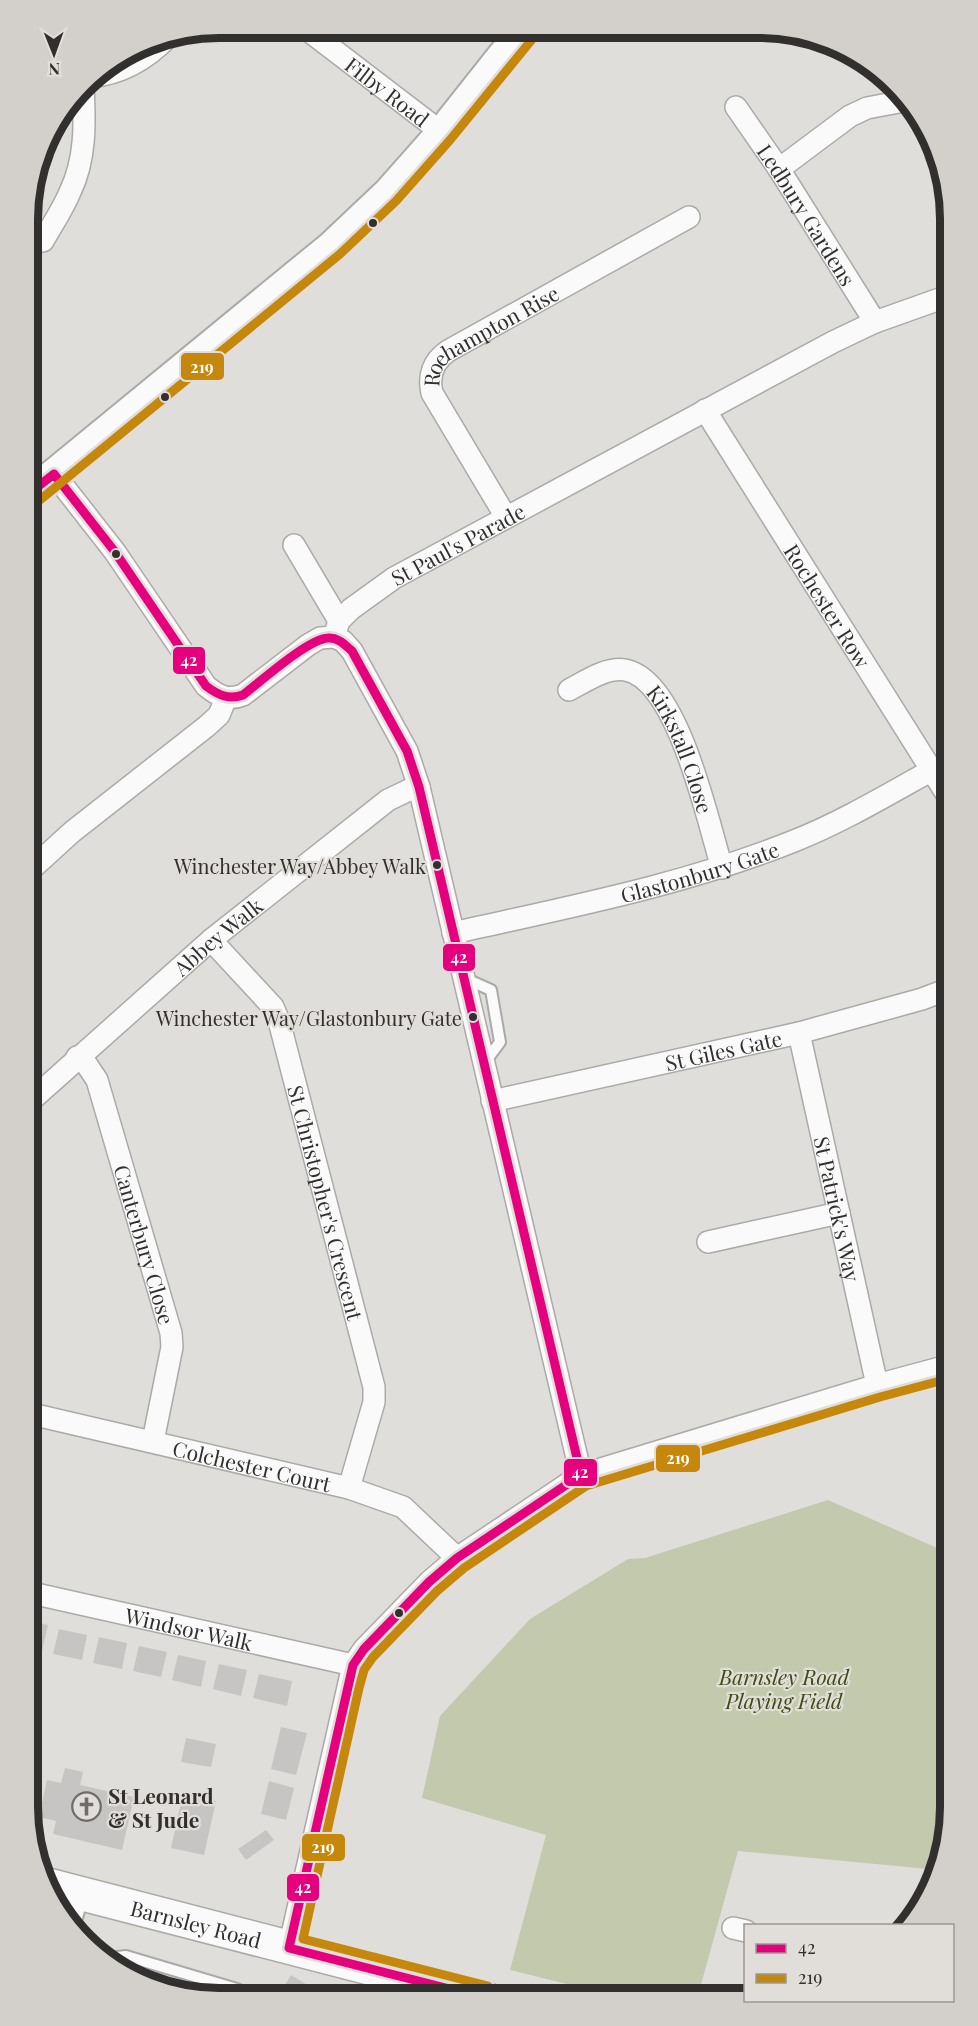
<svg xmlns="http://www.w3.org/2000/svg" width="978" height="2026" viewBox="0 0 978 2026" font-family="'Playfair Display',serif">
<rect width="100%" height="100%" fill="#e0dedb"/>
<path fill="#c3c9ad" d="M 828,1500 L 951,1554 L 951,1820 L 939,1870 L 738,1851 L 697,1999 L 628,1999 L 510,1970 L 546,1835 L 422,1798 L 440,1716 L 530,1619 L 628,1559 L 645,1558 Z"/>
<g fill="#c6c5c4">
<path d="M 27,1620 L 48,1625 L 42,1651 L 27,1647 Z"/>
<path d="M 59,1629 L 87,1635 L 82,1660 L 53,1654 Z"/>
<path d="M 99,1637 L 127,1643 L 122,1669 L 93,1663 Z"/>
<path d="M 139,1646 L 167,1652 L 161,1677 L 133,1671 Z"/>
<path d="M 178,1655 L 206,1661 L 201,1687 L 172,1680 Z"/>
<path d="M 219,1664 L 247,1670 L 241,1696 L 213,1689 Z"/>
<path d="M 259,1674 L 292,1681 L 287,1706 L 253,1698 Z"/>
<path d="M 281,1727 L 307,1733 L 296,1775 L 271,1769 Z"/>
<path d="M 186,1738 L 216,1744 L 211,1767 L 181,1762 Z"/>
<path d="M 65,1768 L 83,1772 L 80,1785 L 134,1797 L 122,1850 L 53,1834 L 56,1821 L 39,1817 L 47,1780 L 61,1783 Z"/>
<path d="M 269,1781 L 294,1788 L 286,1820 L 261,1814 Z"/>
<path d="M 183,1794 L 216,1801 L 204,1855 L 171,1848 Z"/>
<path d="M 266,1830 L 274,1840 L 246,1860 L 238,1849 Z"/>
<path d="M 291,1975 L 329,1998 L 277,1998 Z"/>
</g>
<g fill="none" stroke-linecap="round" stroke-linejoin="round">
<defs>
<g id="lane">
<path d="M 464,978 L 491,990 L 500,1042 L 485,1062"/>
<path d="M 75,1925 L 83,1897"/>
<path d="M 111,1963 L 117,1957 L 126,1956 L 237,1989 L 249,1995 L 249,1997"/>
</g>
<g id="street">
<path id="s1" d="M 305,28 L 441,132"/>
<path d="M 90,77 C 122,74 146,60 168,37"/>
<path id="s2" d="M 736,107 L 779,169 L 875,322"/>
<path d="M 779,169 L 850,116 L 867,108 L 904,101"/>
<path d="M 43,241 C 52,225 63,209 70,192 C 86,159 85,123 83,87"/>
<path id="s3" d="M 705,410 L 951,801"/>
<path d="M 54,474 L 115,552 L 206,686 C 218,696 228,701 243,695 L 308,645 L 320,638 L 334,637"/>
<path id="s4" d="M 506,517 L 432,393 C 428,376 433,361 448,351 L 689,217"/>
<path d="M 294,545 L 339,621"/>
<path d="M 334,637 L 343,641 L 352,651 L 407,751 L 419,787 L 581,1475"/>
<path id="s5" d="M 334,637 L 339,621 L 351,609 L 394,578 L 833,342 L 875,322 L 951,295"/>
<path id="s6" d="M 569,690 C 586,681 606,667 625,670 C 678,679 708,822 722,868"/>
<path d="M 27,873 L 72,832 L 207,726 L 219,715 L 226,698"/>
<path id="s7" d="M 453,933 C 568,907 684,885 794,841 C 842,822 887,795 932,770"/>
<path id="s8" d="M 211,940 L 273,1007 L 279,1021 L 374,1387 L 374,1402 L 349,1488"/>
<path id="s9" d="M 799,1033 L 877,1385"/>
<path id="s10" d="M 77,1057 L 87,1065 L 97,1080 L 171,1333 L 172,1347 L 153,1441"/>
<path id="s11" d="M 492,1101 L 799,1033 L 922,999 L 951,988"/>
<path id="s12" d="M 27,1104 L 211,940 L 388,800 L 409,790 L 419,787"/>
<path d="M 708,1242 L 839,1213"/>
<path id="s13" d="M 27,1413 L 349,1488 L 403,1507 L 457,1558"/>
<path id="s14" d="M 27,1592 L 353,1665"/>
<path d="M 733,1928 L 746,1931"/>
<path d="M 289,1948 L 353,1665 L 364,1649 L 429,1582 L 457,1558 L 581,1475 L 877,1385 L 951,1365"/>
</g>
<path id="secondary" d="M 27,495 L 332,245 L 387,193 L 441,132 L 502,55 L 525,29"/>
<g id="highway">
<path id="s15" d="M 48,1885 L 485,1998"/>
</g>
</defs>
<use href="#lane" stroke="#acaaa8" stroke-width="14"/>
<use href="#street" stroke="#acaaa8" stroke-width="24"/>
<use href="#secondary" stroke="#acaaa8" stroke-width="32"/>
<use href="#highway" stroke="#acaaa8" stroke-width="36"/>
<use href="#lane" stroke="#fafafa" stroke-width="10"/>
<use href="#street" stroke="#fafafa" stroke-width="21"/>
<use href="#secondary" stroke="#fafafa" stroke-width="28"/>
<use href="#highway" stroke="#fafafa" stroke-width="33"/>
<defs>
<path id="bus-1" d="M 27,495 L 54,474 L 115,552 L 206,686 C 218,695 228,700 243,695 C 261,681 308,639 328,638 C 338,637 345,645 352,651 L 407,751 L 419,787 L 581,1475 L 457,1558 L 429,1582 L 364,1649 L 353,1665 L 289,1948 L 485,1998"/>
<g id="bus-2">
<path d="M 35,504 L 340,254 L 396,201 L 450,140 L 534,37"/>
<path d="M 488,1986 L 303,1939 L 359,1688 L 364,1670 L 373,1657 L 437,1591 L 464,1568 L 586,1486 L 880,1397 L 951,1378"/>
</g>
</defs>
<use href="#bus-1" stroke="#e1deda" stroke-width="14"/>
<use href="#bus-2" stroke="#e1deda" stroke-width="14"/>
<use href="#bus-1" stroke="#e5007d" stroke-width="9"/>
<use href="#bus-2" stroke="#c6880c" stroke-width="9"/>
</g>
<defs>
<symbol id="church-ring" viewBox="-11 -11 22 22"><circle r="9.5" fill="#e1deda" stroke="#6e6d6b" stroke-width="1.5"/><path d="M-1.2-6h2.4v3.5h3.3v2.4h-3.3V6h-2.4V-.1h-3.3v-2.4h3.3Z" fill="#6e6d6b"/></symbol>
</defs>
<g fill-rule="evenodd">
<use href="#church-ring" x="70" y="1790" width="33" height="33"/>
</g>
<g fill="#31302f" stroke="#e1deda" stroke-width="2">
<circle cx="373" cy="223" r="5"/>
<circle cx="165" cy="397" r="5"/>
<circle cx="116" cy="554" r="5"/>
<circle cx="437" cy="865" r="5"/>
<circle cx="473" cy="1017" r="5"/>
<circle cx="399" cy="1613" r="5"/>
</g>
<g text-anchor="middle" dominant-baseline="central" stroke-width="4.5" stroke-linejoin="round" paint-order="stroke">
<g font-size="20" fill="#31302f" stroke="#e1deda" text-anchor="end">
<text x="426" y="865">Winchester Way/Abbey Walk</text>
<text x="462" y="1017">Winchester Way/Glastonbury Gate</text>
</g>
<g font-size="21" fill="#31302f" stroke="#e1deda">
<text stroke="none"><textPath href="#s1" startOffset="104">Filby Road</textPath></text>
<text stroke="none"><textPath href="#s2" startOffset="129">Ledbury Gardens</textPath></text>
<text stroke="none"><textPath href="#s4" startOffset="234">Roehampton Rise</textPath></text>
<text stroke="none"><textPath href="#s5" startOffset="159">St Paul's Parade</textPath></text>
<text stroke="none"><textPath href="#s3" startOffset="231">Rochester Row</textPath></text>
<text stroke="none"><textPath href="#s6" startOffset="162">Kirkstall Close</textPath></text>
<text stroke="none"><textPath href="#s7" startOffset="254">Glastonbury Gate</textPath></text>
<text stroke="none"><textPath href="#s12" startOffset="254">Abbey Walk</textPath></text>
<text stroke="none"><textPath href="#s11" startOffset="237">St Giles Gate</textPath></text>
<text stroke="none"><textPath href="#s8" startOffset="294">St Christopher's Crescent</textPath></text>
<text stroke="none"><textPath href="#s9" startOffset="180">St Patrick's Way</textPath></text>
<text stroke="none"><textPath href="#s10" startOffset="202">Canterbury Close</textPath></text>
<text stroke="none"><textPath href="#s13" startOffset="231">Colchester Court</textPath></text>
<text stroke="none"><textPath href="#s14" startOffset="166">Windsor Walk</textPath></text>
<text stroke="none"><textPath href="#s15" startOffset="153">Barnsley Road</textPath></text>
</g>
<g font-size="21" font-style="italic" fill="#414c12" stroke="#e1deda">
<text x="784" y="1676">Barnsley Road<tspan x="784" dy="24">Playing Field</tspan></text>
</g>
<g font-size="21" font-weight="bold" fill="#31302f" stroke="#e1deda" text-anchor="start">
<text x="108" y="1795">St Leonard<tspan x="108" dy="24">&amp; St Jude</tspan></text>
</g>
</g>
<path d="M0 0H978V2026H0ZM219 38H759A181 181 0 0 1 940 219V1807A181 181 0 0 1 759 1988H219A181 181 0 0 1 38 1807V219A181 181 0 0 1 219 38Z" fill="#d3d0cc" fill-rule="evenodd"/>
<path fill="none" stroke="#31302f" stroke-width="8" d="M219 38H759A181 181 0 0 1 940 219V1807A181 181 0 0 1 759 1988H219A181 181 0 0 1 38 1807V219A181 181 0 0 1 219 38Z"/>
<g stroke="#e1deda" stroke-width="2">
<rect x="180" y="352" width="45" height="29" rx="6" fill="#c6880c"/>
<rect x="172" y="646" width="34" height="29" rx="6" fill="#e5007d"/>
<rect x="442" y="943" width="34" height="29" rx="6" fill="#e5007d"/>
<rect x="655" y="1444" width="46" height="29" rx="6" fill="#c6880c"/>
<rect x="563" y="1458" width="35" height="29" rx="6" fill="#e5007d"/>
<rect x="301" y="1833" width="45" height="29" rx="6" fill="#c6880c"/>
<rect x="286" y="1873" width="34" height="29" rx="6" fill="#e5007d"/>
</g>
<g font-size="16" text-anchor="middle" font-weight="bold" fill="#fff">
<text x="202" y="373">219</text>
<text x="189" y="666">42</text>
<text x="459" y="963">42</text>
<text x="678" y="1464">219</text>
<text x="580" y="1478">42</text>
<text x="323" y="1853">219</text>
<text x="303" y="1893">42</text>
</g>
<rect x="744" y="1924" width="210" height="78" fill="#e1deda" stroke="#9b9896" stroke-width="1.5"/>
<rect x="756" y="1944" width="30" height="9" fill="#e5007d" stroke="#9b9896" stroke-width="1.5"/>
<text x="798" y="1954" font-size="18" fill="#31302f">42</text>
<rect x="756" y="1974" width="30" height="9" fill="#c6880c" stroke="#9b9896" stroke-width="1.5"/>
<text x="798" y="1984" font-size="18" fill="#31302f">219</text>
<g transform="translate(54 54) rotate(179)" stroke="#e1deda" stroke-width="4.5" paint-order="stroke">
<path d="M0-4.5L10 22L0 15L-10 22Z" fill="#31302f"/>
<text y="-9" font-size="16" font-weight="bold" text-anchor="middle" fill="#31302f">N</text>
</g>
</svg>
